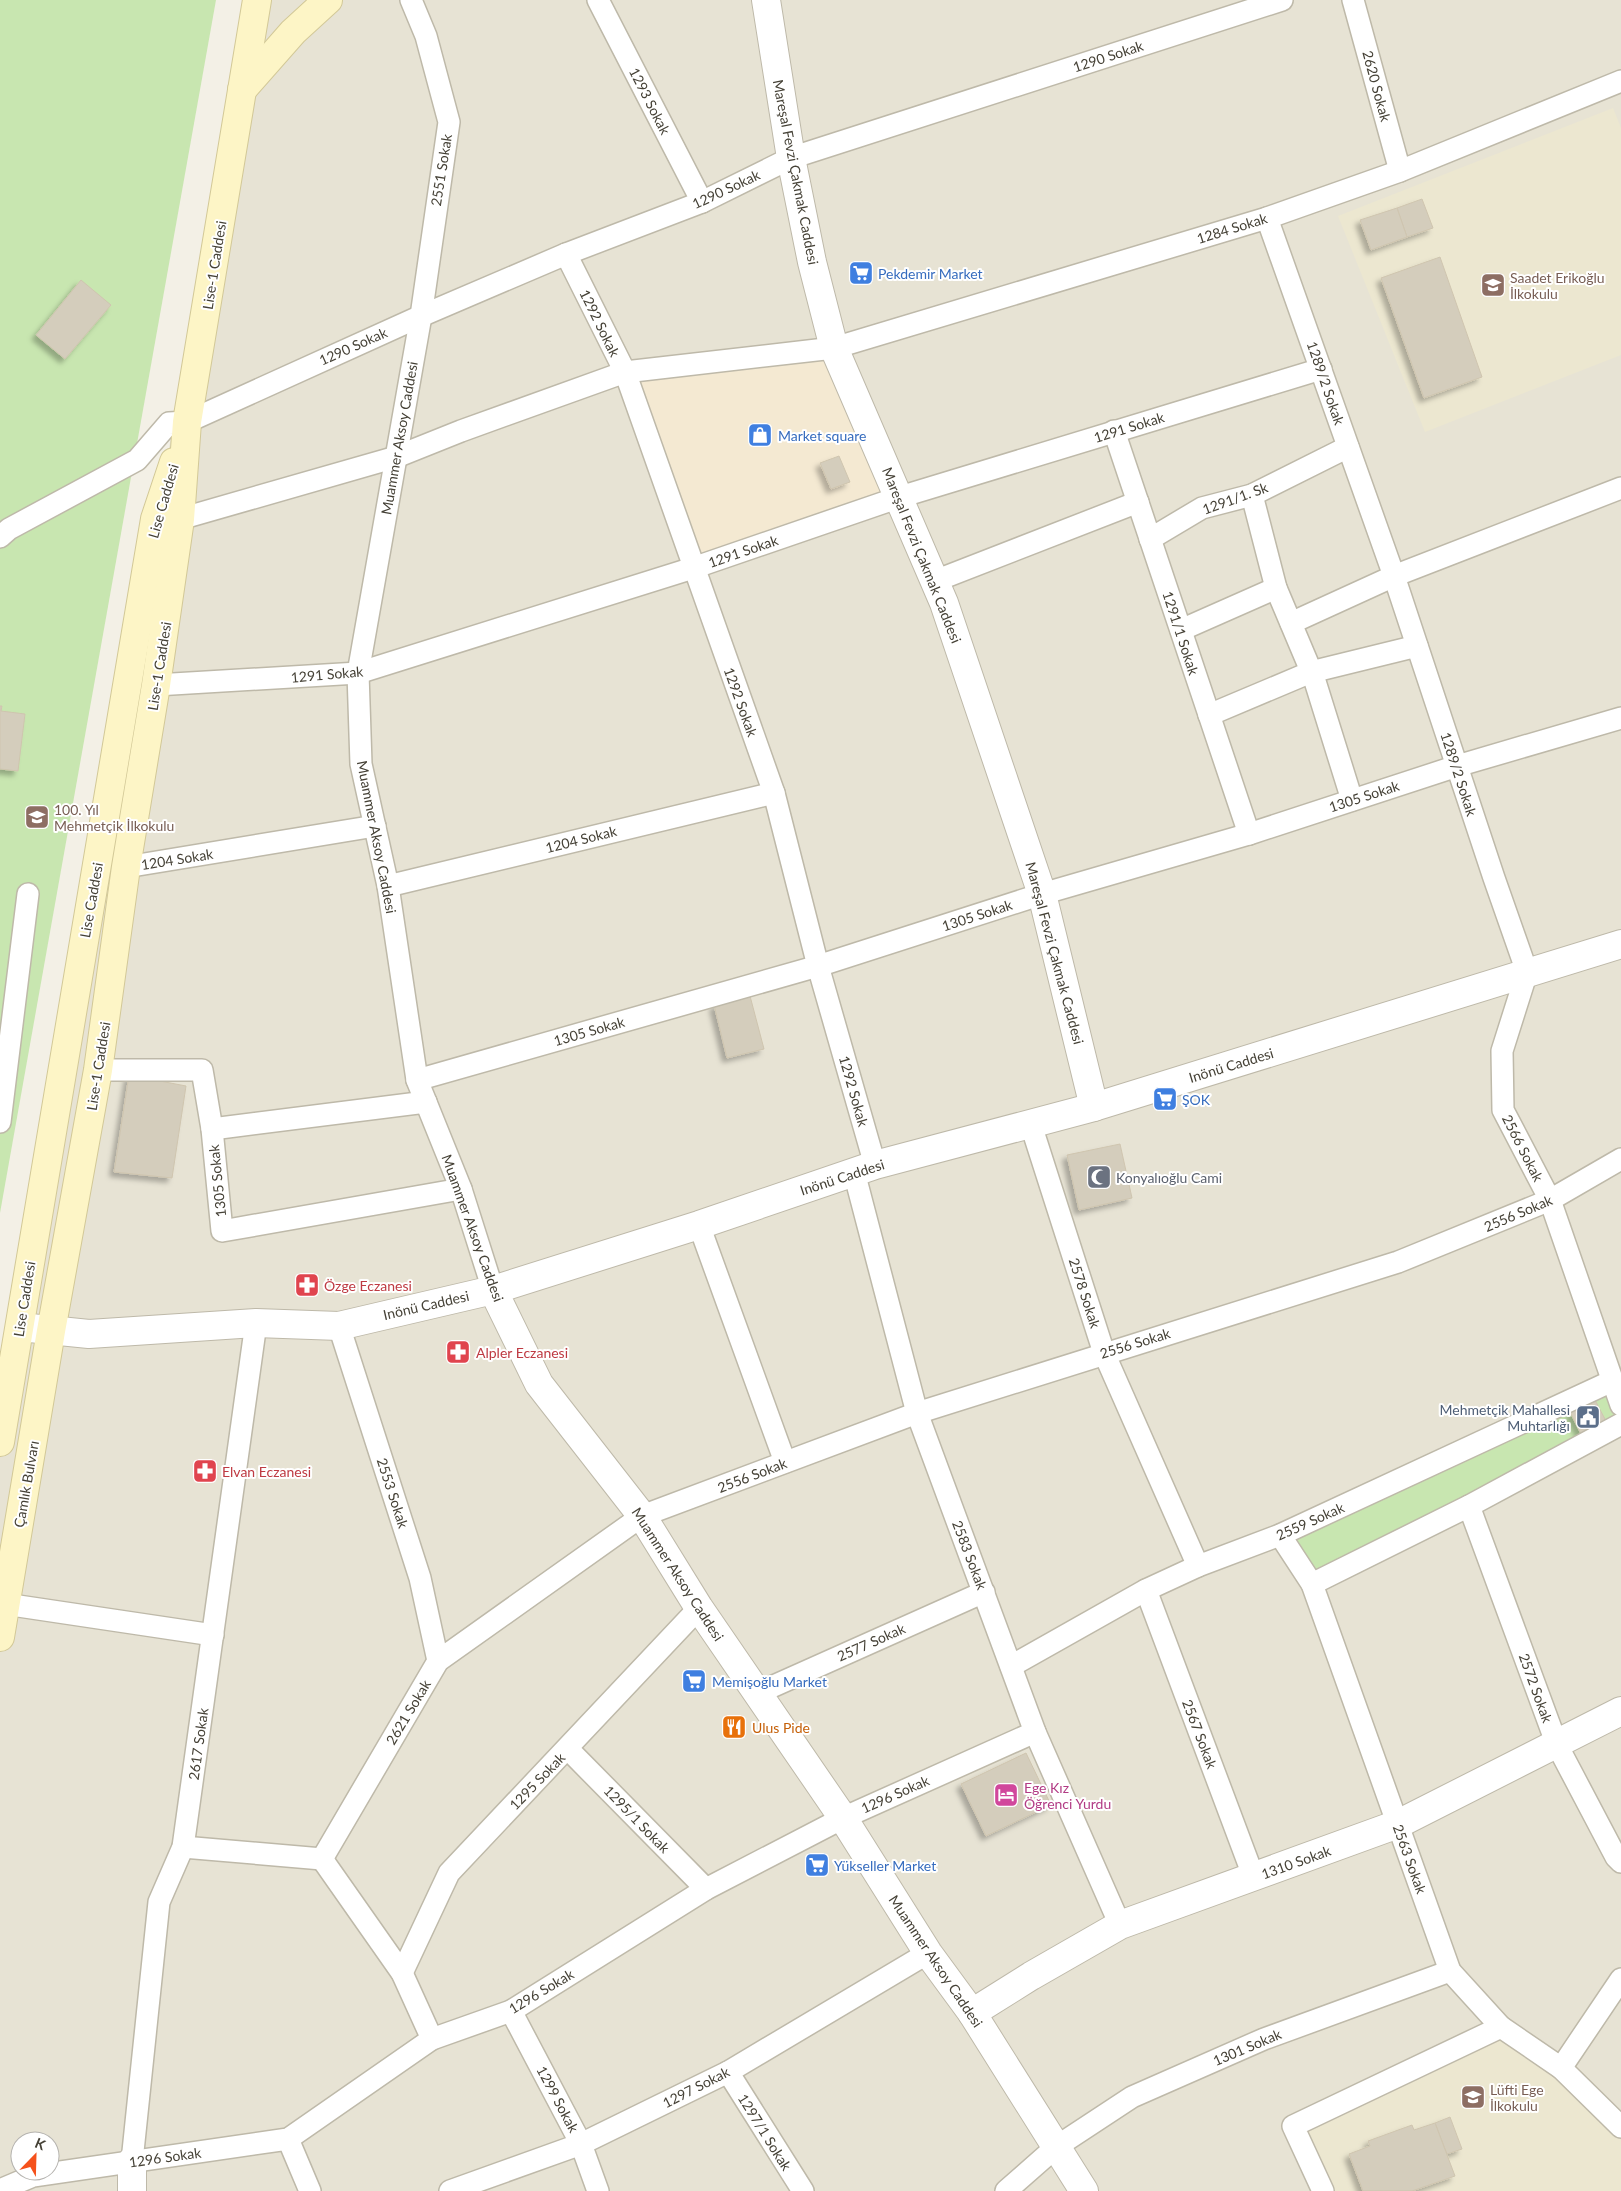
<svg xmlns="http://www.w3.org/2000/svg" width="1621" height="2191" viewBox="0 0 1621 2191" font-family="Lato,sans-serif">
<defs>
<filter id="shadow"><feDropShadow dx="-4.5" dy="4.5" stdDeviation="2.5" flood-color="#0004"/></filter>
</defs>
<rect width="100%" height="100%" fill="#f3f0e6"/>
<path fill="#e7e3d4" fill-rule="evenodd" d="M 250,0 L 1621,0 L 1621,2191 L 0,2191 L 0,1384 ZM 20,2141 L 50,2141 L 50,2171 L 20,2171 Z"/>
<path fill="#f4e9d2" d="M 834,348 L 900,497 L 693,568 L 625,372 Z"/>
<g fill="#ece7d0">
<path d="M 1613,108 L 1621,128 L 1621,355 L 1425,432 L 1338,216 Z"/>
<path d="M 1501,2027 L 1621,2127 L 1621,2191 L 1323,2191 L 1293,2126 Z"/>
</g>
<g fill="#c8e6b0">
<path d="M 0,0 L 216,0 L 0,1213 Z"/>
<path d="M 1612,1381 L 1621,1424 L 1312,1584 L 1280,1535 Z"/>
</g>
<g fill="#d4cdbc" stroke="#cfc5af" filter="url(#shadow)">
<path d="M 1422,199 L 1433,228 L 1407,237 L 1397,208 Z"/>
<path d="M 1397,208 L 1407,237 L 1371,250 L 1360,220 Z"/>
<path d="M 1440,257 L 1482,377 L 1424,398 L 1381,278 Z"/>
<path d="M 81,280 L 111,305 L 65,359 L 36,335 Z"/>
<path d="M 839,456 L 850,482 L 831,489 L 820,463 Z"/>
<path d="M 0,706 L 2,706 L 1,711 L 25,714 L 18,771 L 0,769 Z"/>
<path d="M 750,996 L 764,1049 L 727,1058 L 714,1005 Z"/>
<path d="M 129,1075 L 186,1086 L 172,1178 L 114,1172 Z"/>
<path d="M 1120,1144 L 1132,1198 L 1079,1210 L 1067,1155 Z"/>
<path d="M 1595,1400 L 1606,1421 L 1581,1434 L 1570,1412 Z"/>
<path d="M 1026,1753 L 1051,1805 L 986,1836 L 961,1784 Z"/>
<path d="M 1450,2117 L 1462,2149 L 1447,2154 L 1435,2123 Z"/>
<path d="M 1435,2123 L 1455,2176 L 1412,2191 L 1363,2191 L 1349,2154 L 1370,2146 L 1368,2141 L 1412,2125 L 1414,2130 Z"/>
</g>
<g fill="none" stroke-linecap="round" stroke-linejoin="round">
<defs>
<g id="minor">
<path d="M 411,0 L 426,36 L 449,122 L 421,316 L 358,673 L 361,764 L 388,886 L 417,1080 L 461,1189 L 493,1290"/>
<path d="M 598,0 L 702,202"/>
<path d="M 1353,0 L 1400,171"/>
<path d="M 1267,218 L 1394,576 L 1494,878 L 1527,972 L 1502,1051 L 1503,1110 L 1550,1200 L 1621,1405"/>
<path d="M 566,254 L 625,372 L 774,793 L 818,966 L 875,1165"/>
<path d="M 1114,431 L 1249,834"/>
<path d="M 1252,495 L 1276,588 L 1314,678 L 1352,800"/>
<path d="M 180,519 L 396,457 L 461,431 L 625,372 L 834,348 L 1267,218 L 1400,171 L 1621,81"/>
<path d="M 0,537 L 9,529 L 137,460 L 169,423 L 187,422 L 421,316 L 566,254 L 702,202 L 791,158 L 1282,0"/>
<path d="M 1150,539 L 1202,508 L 1252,495 L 1348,447"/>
<path d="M 935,581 L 1138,502"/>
<path d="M 1291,623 L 1394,576 L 1621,488"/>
<path d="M 1181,630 L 1276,588"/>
<path d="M 156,685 L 358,673 L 693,568 L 900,497 L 1321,369"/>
<path d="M 1209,715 L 1311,672 L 1417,646"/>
<path d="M 126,867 L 375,826"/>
<path d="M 388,886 L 774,793"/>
<path d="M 98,1070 L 202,1070 L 212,1129 L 222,1231 L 461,1189"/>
<path d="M 417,1080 L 818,966 L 1042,894 L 1249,834 L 1457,766 L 1621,718"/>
<path d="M 0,1122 L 28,894"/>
<path d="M 1031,1125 L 1104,1353 L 1198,1566"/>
<path d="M 212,1129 L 426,1102"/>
<path d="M 854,1172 L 917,1413 L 1035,1732 L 1120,1925"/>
<path d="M 699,1225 L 785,1462"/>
<path d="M 339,1326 L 420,1578 L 438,1661"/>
<path d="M 1469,1506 L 1557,1745 L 1616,1857 L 1621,1862"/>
<path d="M 1280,1535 L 1312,1584 L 1450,1971 L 1501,2027 L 1561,2068 L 1621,2127"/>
<path d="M 1312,1584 L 1469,1506 L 1621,1424"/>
<path d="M 1146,1590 L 1254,1878"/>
<path d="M 5,1604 L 213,1635"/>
<path d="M 1011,1666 L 1146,1590 L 1198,1566 L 1280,1535 L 1612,1381"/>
<path d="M 758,1693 L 984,1592"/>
<path d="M 568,1749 L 706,1889"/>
<path d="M 183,1847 L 322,1859 L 438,1661 L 642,1516 L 917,1413 L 1398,1262 L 1550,1200 L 1621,1159"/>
<path d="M 322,1859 L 402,1973 L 432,2039"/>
<path d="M 402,1973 L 449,1873 L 699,1608"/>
<path d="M 511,2011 L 581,2144 L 598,2191"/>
<path d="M 1561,2068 L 1621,1979"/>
<path d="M 728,2072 L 803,2191"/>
<path d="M 288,2139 L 310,2191"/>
<path d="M 132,2161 L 159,1902 L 183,1847 L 256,1323"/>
<path d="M 0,2190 L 33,2176 L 288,2139 L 432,2039 L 511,2011 L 706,1889 L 843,1818 L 1035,1732"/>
<path d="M 450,2191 L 581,2144 L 728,2072 L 928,1953"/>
<path d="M 1006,2191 L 1056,2147 L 1132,2097 L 1264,2039 L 1450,1971"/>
<path d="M 1323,2191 L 1293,2126 L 1501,2027"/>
</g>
<g id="tertiary">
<path d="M 766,0 L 791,158 L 812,262 L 834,348 L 944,603 L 1042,894 L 1094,1107"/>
<path d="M 493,1290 L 539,1384 L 642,1516 L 699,1608 L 843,1818 L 928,1953 L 972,2013 L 1084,2191"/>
<path d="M 20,1327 L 89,1334 L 256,1323 L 339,1326 L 493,1290 L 699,1225 L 875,1165 L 1094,1107 L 1621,944"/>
<path d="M 972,2013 L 1031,1976 L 1120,1925 L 1398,1824 L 1621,1711"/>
<path d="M 132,2191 L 132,2161"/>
</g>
<g id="secondary">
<path d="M 242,90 L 293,32 L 328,0"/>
<path d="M 0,1442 L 155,519 L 174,462"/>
<path d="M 0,1637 L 51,1331 L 98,1070 L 126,867 L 156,685 L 180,519 L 187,422 L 257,0"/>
</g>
</defs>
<use href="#minor" stroke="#beb9a9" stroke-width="24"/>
<use href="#tertiary" stroke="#beb9a9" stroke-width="30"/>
<use href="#secondary" stroke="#d2c897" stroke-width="30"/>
<use href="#minor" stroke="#fff" stroke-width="21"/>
<use href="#tertiary" stroke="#fff" stroke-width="28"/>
<use href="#secondary" stroke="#fdf5c6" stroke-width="28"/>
</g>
<defs>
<symbol id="supermarket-square" viewBox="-11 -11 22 22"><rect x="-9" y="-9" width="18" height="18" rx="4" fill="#3f7fe0" stroke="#fff"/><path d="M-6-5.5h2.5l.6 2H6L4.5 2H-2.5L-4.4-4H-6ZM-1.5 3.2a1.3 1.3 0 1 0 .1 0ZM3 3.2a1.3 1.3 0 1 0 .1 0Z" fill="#fff"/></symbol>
<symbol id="school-square" viewBox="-11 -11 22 22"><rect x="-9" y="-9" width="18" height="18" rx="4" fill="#8d6e63" stroke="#fff"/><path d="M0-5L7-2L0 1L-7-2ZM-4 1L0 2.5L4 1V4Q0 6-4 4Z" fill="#fff"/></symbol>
<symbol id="shop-square" viewBox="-11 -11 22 22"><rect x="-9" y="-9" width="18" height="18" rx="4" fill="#3f7fe0" stroke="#fff"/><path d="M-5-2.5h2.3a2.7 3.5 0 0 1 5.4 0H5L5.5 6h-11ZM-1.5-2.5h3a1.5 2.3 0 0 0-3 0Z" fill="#fff"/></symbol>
<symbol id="mosque-square" viewBox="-11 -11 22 22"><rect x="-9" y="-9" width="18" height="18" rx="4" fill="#6b7280" stroke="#fff"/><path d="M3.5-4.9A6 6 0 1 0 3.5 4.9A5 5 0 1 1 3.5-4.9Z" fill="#fff"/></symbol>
<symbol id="pharmacy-square" viewBox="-11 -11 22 22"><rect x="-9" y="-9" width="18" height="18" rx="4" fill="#e0444e" stroke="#fff"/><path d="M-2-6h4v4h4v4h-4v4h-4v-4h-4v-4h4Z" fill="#fff"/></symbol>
<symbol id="civic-square" viewBox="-11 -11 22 22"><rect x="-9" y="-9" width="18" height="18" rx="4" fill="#5c6f8a" stroke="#fff"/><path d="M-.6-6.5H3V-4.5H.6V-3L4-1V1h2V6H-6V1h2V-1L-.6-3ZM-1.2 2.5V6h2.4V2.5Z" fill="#fff"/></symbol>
<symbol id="restaurant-square" viewBox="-11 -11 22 22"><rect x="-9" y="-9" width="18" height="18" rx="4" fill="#e8710a" stroke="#fff"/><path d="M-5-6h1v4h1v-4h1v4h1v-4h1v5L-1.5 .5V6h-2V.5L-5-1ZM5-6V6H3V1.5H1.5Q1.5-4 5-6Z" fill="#fff"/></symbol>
<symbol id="hotel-square" viewBox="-11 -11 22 22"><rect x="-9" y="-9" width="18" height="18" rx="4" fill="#d1479c" stroke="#fff"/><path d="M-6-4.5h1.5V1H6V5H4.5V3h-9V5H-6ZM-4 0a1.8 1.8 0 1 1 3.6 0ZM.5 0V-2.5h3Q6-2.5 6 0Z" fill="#fff"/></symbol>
</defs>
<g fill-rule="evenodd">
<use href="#supermarket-square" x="847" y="259" width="28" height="28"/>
<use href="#school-square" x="1479" y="271" width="28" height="28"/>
<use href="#shop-square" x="746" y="421" width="28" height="28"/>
<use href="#school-square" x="23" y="803" width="28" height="28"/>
<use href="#supermarket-square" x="1151" y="1085" width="28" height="28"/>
<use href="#mosque-square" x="1085" y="1163" width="28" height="28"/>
<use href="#pharmacy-square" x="293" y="1271" width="28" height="28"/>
<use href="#pharmacy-square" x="444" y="1338" width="28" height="28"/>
<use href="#civic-square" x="1574" y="1403" width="28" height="28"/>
<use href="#pharmacy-square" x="191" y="1457" width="28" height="28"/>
<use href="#supermarket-square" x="680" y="1667" width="28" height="28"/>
<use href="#restaurant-square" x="720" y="1713" width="28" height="28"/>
<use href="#hotel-square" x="992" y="1781" width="28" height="28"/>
<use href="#supermarket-square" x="803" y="1851" width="28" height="28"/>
<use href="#school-square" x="1459" y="2083" width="28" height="28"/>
</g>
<g text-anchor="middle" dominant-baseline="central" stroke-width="4" stroke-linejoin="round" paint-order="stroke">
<g font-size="14" fill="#454136" stroke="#fff">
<text transform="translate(1108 56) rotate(-18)">1290 Sokak</text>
<text transform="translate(1377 86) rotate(75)">2620 Sokak</text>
<text transform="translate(650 101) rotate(63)">1293 Sokak</text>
<text transform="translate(441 170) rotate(-81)">2551 Sokak</text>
<text transform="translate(796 172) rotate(79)">Mareşal Fevzi Çakmak Caddesi</text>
<text transform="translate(726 189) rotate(-25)">1290 Sokak</text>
<text transform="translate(1232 228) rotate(-17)">1284 Sokak</text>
<text transform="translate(214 265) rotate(-81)">Lise-1 Caddesi</text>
<text transform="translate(600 323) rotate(64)">1292 Sokak</text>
<text transform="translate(353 346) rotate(-24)">1290 Sokak</text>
<text transform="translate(1326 383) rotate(71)">1289/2 Sokak</text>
<text transform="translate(1129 427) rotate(-17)">1291 Sokak</text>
<text transform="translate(399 438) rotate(-80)">Muammer Aksoy Caddesi</text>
<text transform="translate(1235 498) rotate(-20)">1291/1. Sk</text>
<text transform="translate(163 501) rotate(-74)">Lise Caddesi</text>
<text transform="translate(743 551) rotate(-19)">1291 Sokak</text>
<text transform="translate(922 555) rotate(68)">Mareşal Fevzi Çakmak Caddesi</text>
<text transform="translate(1181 633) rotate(72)">1291/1 Sokak</text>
<text transform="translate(159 666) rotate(-81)">Lise-1 Caddesi</text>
<text transform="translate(327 674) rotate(-5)">1291 Sokak</text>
<text transform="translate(741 702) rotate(70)">1292 Sokak</text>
<text transform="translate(1459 774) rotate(72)">1289/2 Sokak</text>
<text transform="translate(1364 796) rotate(-18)">1305 Sokak</text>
<text transform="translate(377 837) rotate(79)">Muammer Aksoy Caddesi</text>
<text transform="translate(581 839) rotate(-14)">1204 Sokak</text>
<text transform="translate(177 859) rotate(-9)">1204 Sokak</text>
<text transform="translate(91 900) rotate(-80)">Lise Caddesi</text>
<text transform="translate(977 915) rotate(-18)">1305 Sokak</text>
<text transform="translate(1055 953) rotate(75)">Mareşal Fevzi Çakmak Caddesi</text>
<text transform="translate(589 1031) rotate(-16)">1305 Sokak</text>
<text transform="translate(1231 1065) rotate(-17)">Inönü Caddesi</text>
<text transform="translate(98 1066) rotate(-81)">Lise-1 Caddesi</text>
<text transform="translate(854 1091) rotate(74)">1292 Sokak</text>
<text transform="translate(1523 1148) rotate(63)">2566 Sokak</text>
<text transform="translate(842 1177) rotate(-18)">Inönü Caddesi</text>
<text transform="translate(217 1181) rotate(-96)">1305 Sokak</text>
<text transform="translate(1518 1213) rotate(-23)">2556 Sokak</text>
<text transform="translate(473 1228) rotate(70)">Muammer Aksoy Caddesi</text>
<text transform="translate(1085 1293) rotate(72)">2578 Sokak</text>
<text transform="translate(24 1299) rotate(-81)">Lise Caddesi</text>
<text transform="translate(426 1305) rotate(-13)">Inönü Caddesi</text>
<text transform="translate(1135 1343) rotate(-17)">2556 Sokak</text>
<text transform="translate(752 1475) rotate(-21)">2556 Sokak</text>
<text transform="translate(26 1484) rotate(-80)">Çamlık Bulvarı</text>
<text transform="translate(393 1493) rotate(72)">2553 Sokak</text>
<text transform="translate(1310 1521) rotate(-24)">2559 Sokak</text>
<text transform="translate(970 1555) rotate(69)">2583 Sokak</text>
<text transform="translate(678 1574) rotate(57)">Muammer Aksoy Caddesi</text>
<text transform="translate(871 1642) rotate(-24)">2577 Sokak</text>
<text transform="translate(1536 1688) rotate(70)">2572 Sokak</text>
<text transform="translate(408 1712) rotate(-59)">2621 Sokak</text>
<text transform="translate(1200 1734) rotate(69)">2567 Sokak</text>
<text transform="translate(198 1744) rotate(-82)">2617 Sokak</text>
<text transform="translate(537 1781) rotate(-46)">1295 Sokak</text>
<text transform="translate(895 1794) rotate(-24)">1296 Sokak</text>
<text transform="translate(637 1819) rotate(46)">1295/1 Sokak</text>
<text transform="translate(1410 1859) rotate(70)">2563 Sokak</text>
<text transform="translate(1296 1862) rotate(-20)">1310 Sokak</text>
<text transform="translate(936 1961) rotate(56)">Muammer Aksoy Caddesi</text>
<text transform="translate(541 1991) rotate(-31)">1296 Sokak</text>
<text transform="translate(1247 2047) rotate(-23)">1301 Sokak</text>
<text transform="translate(696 2087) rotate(-27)">1297 Sokak</text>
<text transform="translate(558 2099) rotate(62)">1299 Sokak</text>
<text transform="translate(765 2132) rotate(58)">1297/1 Sokak</text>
<text transform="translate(165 2157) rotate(-8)">1296 Sokak</text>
</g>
<g font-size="14" fill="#366cbe" stroke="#fff" text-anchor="start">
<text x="878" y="273">Pekdemir Market</text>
<text x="778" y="435">Market square</text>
<text x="1182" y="1099">ŞOK</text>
<text x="712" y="1681">Memişoğlu Market</text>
<text x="834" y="1865">Yükseller Market</text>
</g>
<g font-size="14" fill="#785e54" stroke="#fff" text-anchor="start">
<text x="1510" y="277">Saadet Erikoğlu<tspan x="1510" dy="16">İlkokulu</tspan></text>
<text x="54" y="809">100. Yıl<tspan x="54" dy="16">Mehmetçik İlkokulu</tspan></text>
<text x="1490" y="2089">Lüfti Ege<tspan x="1490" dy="16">İlkokulu</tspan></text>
</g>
<g font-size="14" fill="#5b616d" stroke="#fff" text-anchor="start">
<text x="1116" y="1177">Konyalıoğlu Cami</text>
</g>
<g font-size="14" fill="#be3a42" stroke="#fff" text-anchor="start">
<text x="324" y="1285">Özge Eczanesi</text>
<text x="476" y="1352">Alpler Eczanesi</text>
<text x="222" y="1471">Elvan Eczanesi</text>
</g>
<g font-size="14" fill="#4e5e75" stroke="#fff" text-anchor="end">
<text x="1570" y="1409">Mehmetçik Mahallesi<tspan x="1570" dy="16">Muhtarlığı</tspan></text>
</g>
<g font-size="14" fill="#c56008" stroke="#fff" text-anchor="start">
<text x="752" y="1727">Ulus Pide</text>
</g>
<g font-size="14" fill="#b23c85" stroke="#fff" text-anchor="start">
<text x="1024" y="1787">Ege Kız<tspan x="1024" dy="16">Öğrenci Yurdu</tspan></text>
</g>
</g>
<g transform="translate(35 2156) rotate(23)"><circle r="24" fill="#ffffff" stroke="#b5b3af"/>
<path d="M0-4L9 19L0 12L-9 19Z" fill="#f5511b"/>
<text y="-8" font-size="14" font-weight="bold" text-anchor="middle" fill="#454136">K</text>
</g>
</svg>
